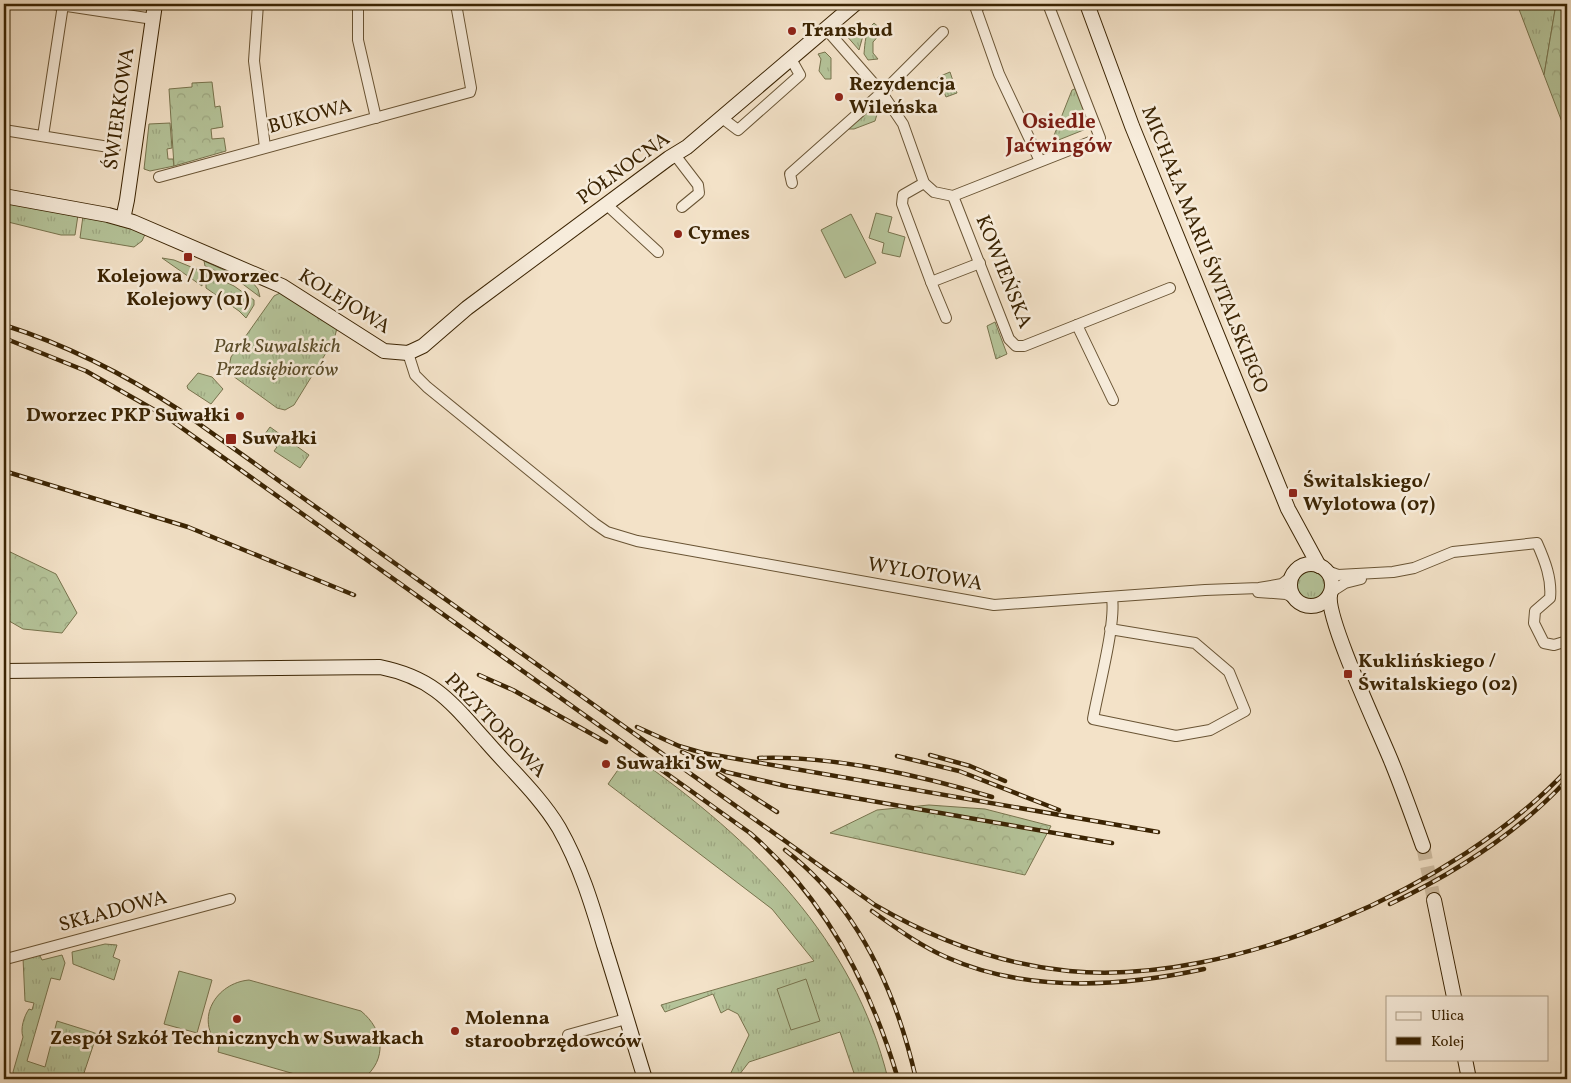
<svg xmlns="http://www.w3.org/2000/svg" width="1571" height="1083" viewBox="0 0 1571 1083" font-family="Vollkorn,serif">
<defs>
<pattern id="grass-tufts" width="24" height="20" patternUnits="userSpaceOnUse" patternTransform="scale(1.25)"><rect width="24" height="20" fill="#b5c49a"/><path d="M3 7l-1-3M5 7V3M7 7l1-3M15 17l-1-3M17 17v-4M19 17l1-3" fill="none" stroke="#9da883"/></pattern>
<pattern id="forest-crowns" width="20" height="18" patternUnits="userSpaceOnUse" patternTransform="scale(1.25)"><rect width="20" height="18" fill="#b5c49a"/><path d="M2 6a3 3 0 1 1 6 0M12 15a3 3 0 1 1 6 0" fill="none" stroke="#9da883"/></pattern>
</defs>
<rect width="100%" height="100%" fill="#f3e2c8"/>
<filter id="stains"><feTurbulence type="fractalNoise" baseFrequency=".004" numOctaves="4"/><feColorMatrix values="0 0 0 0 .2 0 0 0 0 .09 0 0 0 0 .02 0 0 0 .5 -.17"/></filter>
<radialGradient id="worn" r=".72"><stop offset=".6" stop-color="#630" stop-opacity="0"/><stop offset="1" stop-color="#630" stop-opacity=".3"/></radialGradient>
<g fill="url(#grass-tufts)" stroke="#78744e">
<path d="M 1517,4 L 1556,4 L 1544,75 Z"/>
<path d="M 874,23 L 883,31 L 873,42 L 873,53 L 878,59 L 868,60 L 864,54 C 865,43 865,31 874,23 Z"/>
<path d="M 848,27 L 864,32 L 859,50 L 845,34 Z"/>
<path d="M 825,52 L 831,58 L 831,79 L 825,79 L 819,71 L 821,59 L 818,54 Z"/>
<path d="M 950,72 L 957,93 L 946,97 L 938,77 Z"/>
<path d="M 1077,88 L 1091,127 L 1051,143 L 1072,90 Z"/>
<path d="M 872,104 L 878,111 L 875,121 L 854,129 L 844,129 Z"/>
<path d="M 170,123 L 172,148 L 167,149 L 168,159 L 173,159 L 174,166 L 150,171 L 144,169 L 149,124 Z"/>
<path d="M 4,202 L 78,215 L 75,235 L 61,235 L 4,221 Z"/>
<path d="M 83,216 L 109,220 L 146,232 L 142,241 L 134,247 L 80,238 Z"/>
<path d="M 162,258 L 174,260 L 201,271 L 202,286 Z"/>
<path d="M 204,261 L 253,283 L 258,289 L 260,297 L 240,282 L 205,266 Z"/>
<path d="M 206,273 L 234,286 L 254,300 L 254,305 L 246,318 L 239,311 L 206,288 Z"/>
<path d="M 282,292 L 337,328 L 334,340 L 294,405 L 285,410 L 277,408 L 233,376 L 229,367 L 231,357 L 274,296 Z"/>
<path d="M 995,322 L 1007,354 L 996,359 L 987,326 Z"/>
<path d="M 198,373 L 212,377 L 223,389 L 211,404 L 188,389 L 187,386 Z"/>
<path d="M 270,427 L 309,455 L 300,468 L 274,451 L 277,447 L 265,438 L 260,441 Z"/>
<circle cx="1312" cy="585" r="15"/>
<path d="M 638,759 C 752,839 854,939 888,1079 L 856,1079 L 840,1032 L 749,1062 L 736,1079 L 728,1079 L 749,1035 L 738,1014 L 728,1009 L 721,1013 L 713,994 L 665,1012 L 661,1005 L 814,961 L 772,909 L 608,784 L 620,767 Z"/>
<path d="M 105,944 L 117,945 L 113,957 L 120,960 L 114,980 L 73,964 L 72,952 Z"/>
<path d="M 39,954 L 42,960 L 62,955 L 65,963 L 60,980 L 51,978 L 27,1061 L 45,1067 L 57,1021 L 92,1032 L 97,1034 L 82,1079 L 31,1079 L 14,1075 L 13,1072 L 23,1037 C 20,1029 24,1016 29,1009 L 32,1010 L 34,1003 L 25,1001 L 23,958 Z"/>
</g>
<g fill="url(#forest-crowns)" stroke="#78744e">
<path d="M 1556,4 L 1567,4 L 1567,135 L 1544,75 Z"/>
<path d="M 212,82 L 215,107 L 220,106 L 223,127 L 211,129 L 212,139 L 224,138 L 226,151 L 174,166 L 169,89 L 192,87 L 192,83 Z"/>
<path d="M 4,549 L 56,574 L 77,613 L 62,633 L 23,629 L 4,618 Z"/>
<path d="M 929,805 L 985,809 L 1051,826 L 1025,875 L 830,833 L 877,810 Z"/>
</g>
<g fill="#b5c49a" stroke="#78744e">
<path d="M 876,213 L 892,217 L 888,232 L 905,237 L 900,257 L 882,253 L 884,243 L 869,238 Z"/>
<path d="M 851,214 L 876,263 L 845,278 L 821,230 Z"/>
<path d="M 179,971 L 212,980 L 197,1033 L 164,1024 Z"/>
<path d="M 806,979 L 820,1021 L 791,1030 L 777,989 Z"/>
<path d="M 249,980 L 361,1011 C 384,1030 388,1059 363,1079 L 312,1079 L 218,1052 L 219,1046 C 194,1019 216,983 249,980 Z"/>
</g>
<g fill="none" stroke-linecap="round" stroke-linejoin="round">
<path stroke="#cebca1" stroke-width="14" stroke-dasharray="14 7" stroke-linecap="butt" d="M 1423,846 L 1434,900"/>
<defs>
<g id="street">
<path d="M 54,4 L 153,19"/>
<path d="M 258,4 L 254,61 L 265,147"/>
<path d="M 358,4 L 358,40 L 376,118"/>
<path d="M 982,4 L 976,9 L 999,74 L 1040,161"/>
<path d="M 826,29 L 882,93 L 903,124 L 924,183 L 934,192 L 953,196 L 1100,138 L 1048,4"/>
<path d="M 722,118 L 738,130 L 800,75 L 791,59"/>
<path d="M 4,130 L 115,148"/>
<path d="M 43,136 L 63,5"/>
<path d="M 675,155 L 698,185 L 699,193 L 682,207"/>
<path d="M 159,177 L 470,92 L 471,88 L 456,4"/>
<path d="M 792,183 L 790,174 L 889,86 L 943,32"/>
<path d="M 924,183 L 903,195 L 902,204 L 931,282"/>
<path d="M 953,196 L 1009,339 L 1016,346 L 1024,346 L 1170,288"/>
<path d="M 607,205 L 658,252"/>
<path d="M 946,318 L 931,282 L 980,263"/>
<path d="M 1077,325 L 1113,400"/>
<path d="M 408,353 L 415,375 L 427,387 L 594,523 L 607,532 L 637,541 L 994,605 L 1205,590 L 1259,588 L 1282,584 L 1291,577"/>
<path d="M 1327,571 L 1338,575 L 1393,572 L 1414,568 L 1453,552 L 1537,543 C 1545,561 1552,579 1550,598 L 1535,611 L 1534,623 L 1544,643 L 1554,645 L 1567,641"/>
<path d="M 1258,592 L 1286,594 L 1294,598"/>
<path d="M 1331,592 L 1345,583 L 1361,579"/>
<path d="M 1110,629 L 1195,643 L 1229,672 L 1245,711 L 1210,730 L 1176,736 L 1093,719 C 1098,690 1116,624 1112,598"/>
<path d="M 6,959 L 230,899"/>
<path d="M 568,1035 L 626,1019"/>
</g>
<g id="secondary">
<path d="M 1087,4 L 1132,126 L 1288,509 L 1319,566"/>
<path d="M 4,196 L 108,215 L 133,222 L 282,286 L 384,351 L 408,353 L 423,346 L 467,308 L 669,158 L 687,147 L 855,4"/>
<path d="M 123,219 L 127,200 L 155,4"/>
<circle cx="1311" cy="585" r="21"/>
<path d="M 1330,595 C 1326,619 1380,733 1392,763 C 1403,790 1413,818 1423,846"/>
<path d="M 4,671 L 380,667 C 434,678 451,702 486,741 C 510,769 540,796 559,828 C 580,865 592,904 604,945 C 618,989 631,1034 645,1079"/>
<path d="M 1434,900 L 1454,997"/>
<path d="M 1465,1059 L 1469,1079"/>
</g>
</defs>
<use href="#street" stroke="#695434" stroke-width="12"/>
<use href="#secondary" stroke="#3b2403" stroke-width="16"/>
<use href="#street" stroke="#f7ecdb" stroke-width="10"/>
<use href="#secondary" stroke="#f7ecdb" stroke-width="14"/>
<defs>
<g id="rail">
<path d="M 4,325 C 67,345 126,375 181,411 L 875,905 C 935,940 999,964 1069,971 C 1230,987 1458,887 1567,770"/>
<path d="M 4,338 L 86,371 L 165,416 L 750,833 C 825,898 870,984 898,1079"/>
<path d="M 4,471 L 188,527 L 354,595"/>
<path d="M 479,675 L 513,690 L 606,742"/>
<path d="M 637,727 L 679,746 L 703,753 L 1158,832"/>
<path d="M 682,752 L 726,772 L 786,786 L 1112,843"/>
<path d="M 930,755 L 970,766 L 1005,781"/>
<path d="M 897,756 L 959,771 L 1059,810"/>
<path d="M 759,758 C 831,755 923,776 992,797"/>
<path d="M 718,774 L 777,812"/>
<path d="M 785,850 C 858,906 896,991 916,1079"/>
<path d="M 1390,904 C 1453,874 1516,834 1564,783"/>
<path d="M 872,911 C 896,928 919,945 946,957 C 1026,993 1121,987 1204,969"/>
</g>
</defs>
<use href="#rail" stroke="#3b2403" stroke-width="4.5"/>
<use href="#rail" stroke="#f7ecdb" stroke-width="2.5" stroke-dasharray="8" stroke-linecap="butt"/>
</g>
<g fill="#8f2418" stroke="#f7ecdb" stroke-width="2">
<circle cx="792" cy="31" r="5"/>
<circle cx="839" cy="97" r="5"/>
<circle cx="678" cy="234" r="5"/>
<rect x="183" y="252" width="10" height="10" rx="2.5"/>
<circle cx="240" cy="416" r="5"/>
<rect x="225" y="433" width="12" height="12" rx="2.5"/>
<rect x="1288" y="488" width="10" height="10" rx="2.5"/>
<rect x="1343" y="669" width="10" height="10" rx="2.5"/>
<circle cx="606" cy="764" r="5"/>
<circle cx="237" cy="1019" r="5"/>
<circle cx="455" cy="1031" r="5"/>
</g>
<g text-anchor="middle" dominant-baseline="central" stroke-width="5" stroke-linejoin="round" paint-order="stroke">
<g font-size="20" font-weight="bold" fill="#3b2403" stroke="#f7ecdb" text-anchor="start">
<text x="802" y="31">Transbud</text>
<text x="849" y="85">Rezydencja<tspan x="849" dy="23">Wileńska</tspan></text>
<text x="688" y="234">Cymes</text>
<text x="188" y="277" text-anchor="middle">Kolejowa / Dworzec<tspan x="188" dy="23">Kolejowy (01)</tspan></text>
<text x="230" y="416" text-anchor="end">Dworzec PKP Suwałki</text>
<text x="242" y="439">Suwałki</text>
<text x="1303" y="482">Świtalskiego/<tspan x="1303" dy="23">Wylotowa (07)</tspan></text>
<text x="1358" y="662">Kuklińskiego /<tspan x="1358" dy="23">Świtalskiego (02)</tspan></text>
<text x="616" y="764">Suwałki Sw</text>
<text x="465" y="1019">Molenna<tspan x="465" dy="23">staroobrzędowców</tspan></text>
<text x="237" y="1039" text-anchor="middle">Zespół Szkół Technicznych w Suwałkach</text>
</g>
<g font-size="20" fill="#3b2403" stroke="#f7ecdb">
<text transform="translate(120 109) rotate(-82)">ŚWIERKOWA</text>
<text transform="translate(310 117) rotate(-15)">BUKOWA</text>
<text transform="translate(624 169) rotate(-36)">PÓŁNOCNA</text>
<text transform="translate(1204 250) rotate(68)">MICHAŁA MARII ŚWITALSKIEGO</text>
<text transform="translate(1003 272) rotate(68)">KOWIEŃSKA</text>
<text transform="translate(344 302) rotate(32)">KOLEJOWA</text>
<text transform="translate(925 575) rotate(10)">WYLOTOWA</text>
<text transform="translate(495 726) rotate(46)">PRZYTOROWA</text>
<text transform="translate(113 912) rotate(-15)">SKŁADOWA</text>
</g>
<g font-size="20" font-style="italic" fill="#5a4c29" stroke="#f7ecdb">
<text x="277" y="347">Park Suwalskich<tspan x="277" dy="23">Przedsiębiorców</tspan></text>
</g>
<g font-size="21" font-weight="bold" fill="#7a1f14" stroke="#f7ecdb">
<text x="1059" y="122">Osiedle<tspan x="1059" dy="24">Jaćwingów</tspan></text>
</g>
</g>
<rect width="1571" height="1083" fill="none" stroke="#f3e2c8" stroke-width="20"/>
<rect x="5" y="5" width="1561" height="1073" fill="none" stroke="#3b2403" stroke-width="2.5"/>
<rect x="10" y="10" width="1551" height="1063" fill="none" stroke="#3b2403"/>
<rect x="1386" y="996" width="162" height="65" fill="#f7ecdb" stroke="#ac9c85"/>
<rect x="1396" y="1012" width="25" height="8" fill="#f7ecdb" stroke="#ac9c85"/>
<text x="1431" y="1020" font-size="15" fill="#3b2403">Ulica</text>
<rect x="1396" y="1037" width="25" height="8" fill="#3b2403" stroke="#ac9c85"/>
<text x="1431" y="1046" font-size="15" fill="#3b2403">Kolej</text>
<rect width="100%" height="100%" filter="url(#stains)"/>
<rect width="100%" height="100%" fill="url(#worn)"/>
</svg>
